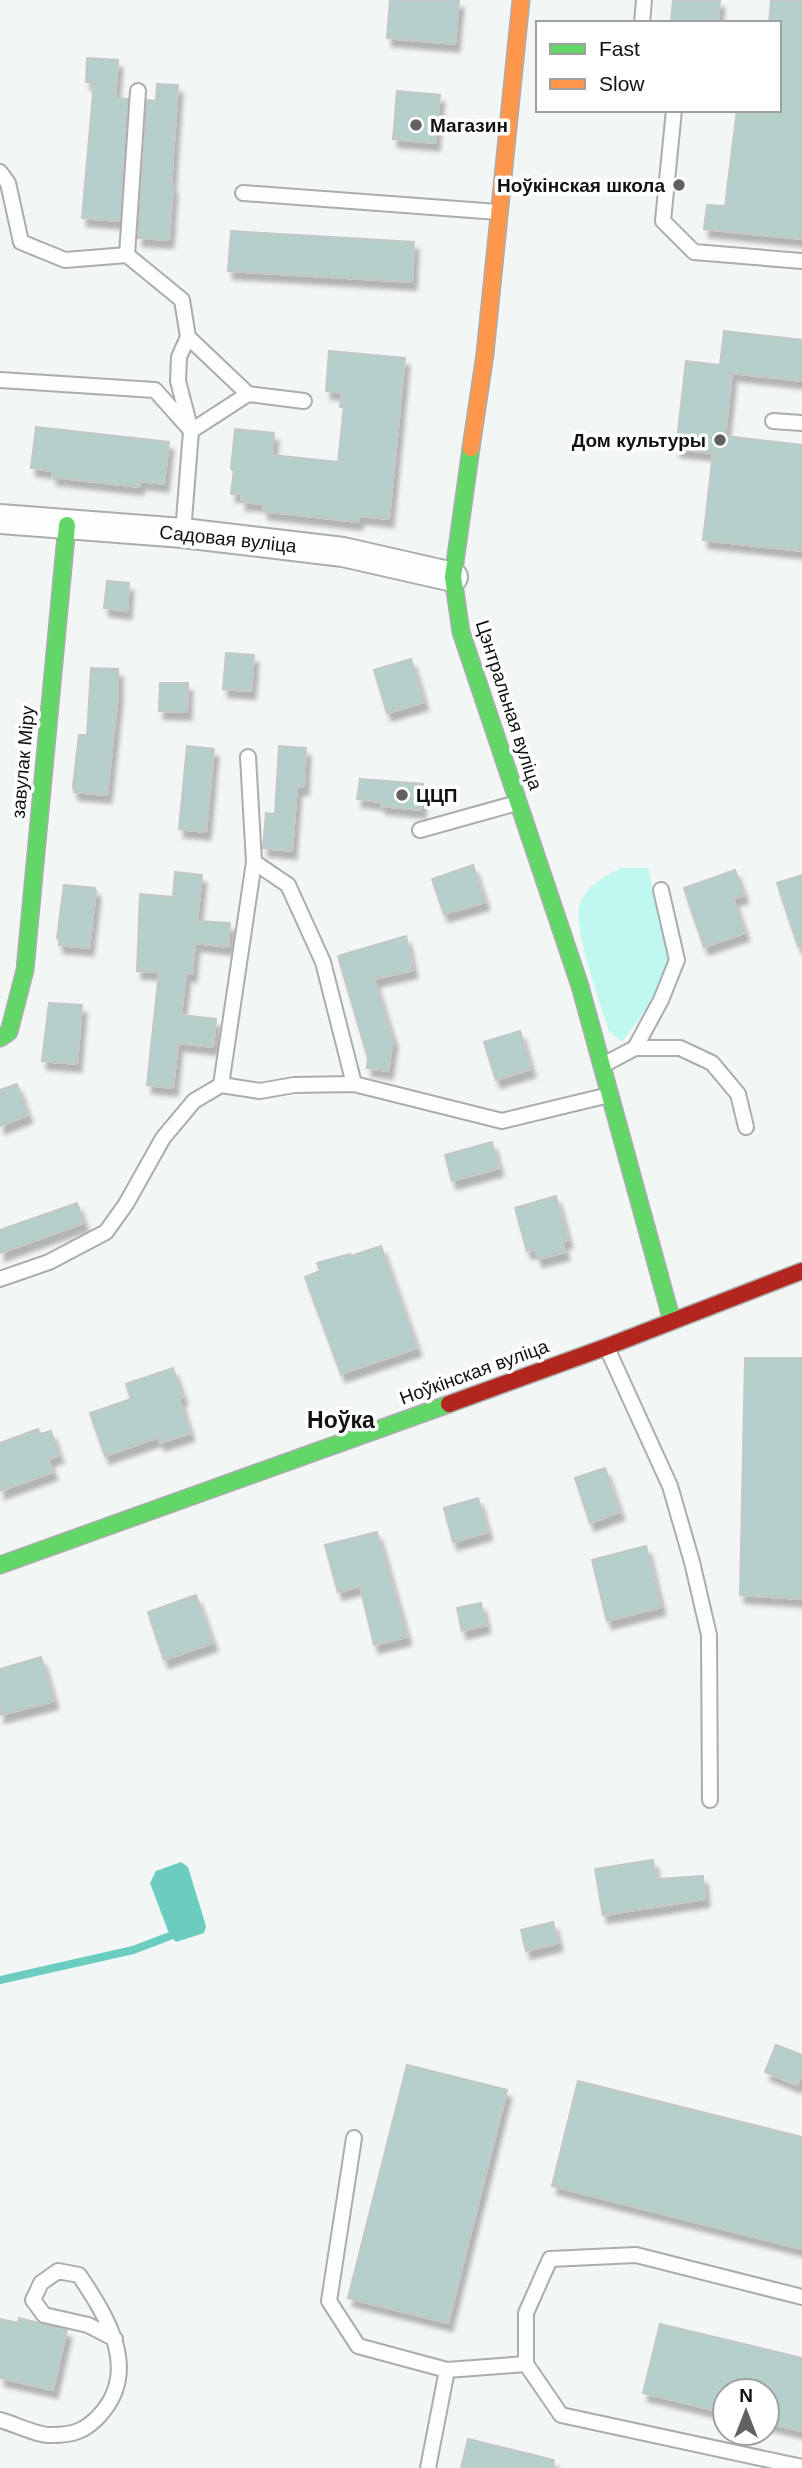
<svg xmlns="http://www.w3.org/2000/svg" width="802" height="2468" viewBox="0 0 802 2468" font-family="Arial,sans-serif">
<defs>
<filter id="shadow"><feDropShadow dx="4.5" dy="8" stdDeviation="2" flood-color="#0004"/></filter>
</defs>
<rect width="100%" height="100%" fill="#f2f6f5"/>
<path fill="#bff8ee" d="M 620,868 L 648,868 L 670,961 L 656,996 L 622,1042 L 609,1031 C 601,1005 572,927 580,904 C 587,885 605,877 620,868 Z"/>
<path fill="#6bcdbf" d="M 181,1862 L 188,1867 L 206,1926 L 204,1933 L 176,1942 L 170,1936 L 150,1883 L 156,1871 Z"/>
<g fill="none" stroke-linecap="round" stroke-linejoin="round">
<path stroke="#6bcdbf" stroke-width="8" d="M 0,1980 L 133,1950 L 170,1936"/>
</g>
<g fill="#b5d0cb" stroke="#c4c7c7" stroke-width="2" filter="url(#shadow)">
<path d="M 390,0 L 459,0 L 455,44 L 387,38 Z"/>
<path d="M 673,0 L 720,0 L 718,23 L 671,23 Z"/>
<path d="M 771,0 L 802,0 L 802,239 L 704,229 L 707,205 L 725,206 L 737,110 L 779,110 L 779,23 L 769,23 Z"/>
<path d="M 87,58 L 118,60 L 115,98 L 128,99 L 120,221 L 82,218 L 94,82 L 86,82 Z"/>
<path d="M 157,84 L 178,85 L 171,185 L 173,186 L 169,240 L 138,238 L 147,100 L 156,101 Z"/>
<path d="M 397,91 L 440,95 L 435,143 L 393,139 Z"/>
<path d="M 231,231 L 414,242 L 412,282 L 228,271 Z"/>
<path d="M 724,331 L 802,340 L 802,381 L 732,373 L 725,436 L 802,445 L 802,551 L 703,540 L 713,453 L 676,449 L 686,361 L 720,365 Z"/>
<path d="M 329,351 L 405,358 L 389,519 L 359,516 L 358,522 L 263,511 L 264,504 L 241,502 L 242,494 L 231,494 L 234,470 L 231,469 L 235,429 L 274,433 L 272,455 L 338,462 L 344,407 L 340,407 L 342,393 L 326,391 Z"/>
<path d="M 36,427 L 169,442 L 164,484 L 140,481 L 139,487 L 52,477 L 53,471 L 31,468 Z"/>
<path d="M 107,581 L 129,583 L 127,611 L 104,608 Z"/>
<path d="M 226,653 L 254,655 L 251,691 L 223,689 Z"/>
<path d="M 411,659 L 424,702 L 387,713 L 374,670 Z"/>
<path d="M 91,668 L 118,669 L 118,695 L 107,795 L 74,792 L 73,786 L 79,735 L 87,735 Z"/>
<path d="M 160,683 L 188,683 L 187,712 L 159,711 Z"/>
<path d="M 187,746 L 214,749 L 206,832 L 179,829 Z"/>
<path d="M 279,746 L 306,748 L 304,787 L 297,787 L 292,851 L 263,848 L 266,813 L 275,814 Z"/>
<path d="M 360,779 L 423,784 L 421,810 L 381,806 L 381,802 L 357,799 Z"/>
<path d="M 473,865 L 485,902 L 444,914 L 432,879 Z"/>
<path d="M 735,870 L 744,895 L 733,898 L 745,933 L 704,947 L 684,888 Z"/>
<path d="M 175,872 L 202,875 L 197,921 L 230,923 L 228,947 L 195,943 L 192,974 L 186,973 L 181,1015 L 216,1019 L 213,1047 L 178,1043 L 173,1088 L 147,1085 L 159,972 L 137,971 L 140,894 L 173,897 Z"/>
<path d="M 802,875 L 802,945 L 798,946 L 777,883 Z"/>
<path d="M 64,885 L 95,888 L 96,891 L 89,948 L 59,945 L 59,939 L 57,938 Z"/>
<path d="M 406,936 L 413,970 L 374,979 L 393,1040 L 388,1071 L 367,1068 L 368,1058 L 338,956 Z"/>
<path d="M 49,1003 L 82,1005 L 77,1064 L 42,1061 Z"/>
<path d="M 520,1031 L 531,1069 L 496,1080 L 484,1042 Z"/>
<path d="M 17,1084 L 28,1115 L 0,1126 L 0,1090 Z"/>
<path d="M 492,1142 L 499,1168 L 452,1181 L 445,1155 Z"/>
<path d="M 556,1196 L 568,1240 L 562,1241 L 565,1252 L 538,1259 L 535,1249 L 527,1251 L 515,1208 Z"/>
<path d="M 77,1203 L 84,1223 L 0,1253 L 0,1230 Z"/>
<path d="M 381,1246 L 417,1348 L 341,1374 L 305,1277 L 320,1271 L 317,1263 L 350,1254 L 351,1256 Z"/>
<path d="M 745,1358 L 802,1358 L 802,1599 L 740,1595 Z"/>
<path d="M 173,1368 L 183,1397 L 179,1398 L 190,1433 L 160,1443 L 159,1437 L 105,1456 L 90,1413 L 131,1399 L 126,1384 Z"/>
<path d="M 38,1429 L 40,1434 L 51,1431 L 59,1455 L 48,1459 L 53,1472 L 0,1491 L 0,1443 Z"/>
<path d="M 605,1468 L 620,1512 L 590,1523 L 575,1478 Z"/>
<path d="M 478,1498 L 488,1532 L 453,1542 L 444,1508 Z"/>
<path d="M 377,1532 L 407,1637 L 374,1645 L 360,1586 L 338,1592 L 325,1545 Z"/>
<path d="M 646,1546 L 661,1607 L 607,1621 L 592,1560 Z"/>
<path d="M 196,1595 L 213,1643 L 164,1660 L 148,1612 Z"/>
<path d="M 481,1603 L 486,1625 L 462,1631 L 457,1608 Z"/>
<path d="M 41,1657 L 54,1701 L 0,1715 L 0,1669 Z"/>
<path d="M 653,1860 L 656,1879 L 703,1876 L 705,1899 L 603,1915 L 595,1869 Z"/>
<path d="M 553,1922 L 558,1943 L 526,1951 L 521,1930 Z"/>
<path d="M 776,2045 L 802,2055 L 802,2074 L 797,2085 L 765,2072 Z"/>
<path d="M 407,2065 L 507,2090 L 448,2323 L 348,2298 Z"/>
<path d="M 578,2081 L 802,2137 L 802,2249 L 552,2186 Z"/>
<path d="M 19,2318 L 67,2330 L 53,2390 L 0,2378 L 0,2319 L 18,2323 Z"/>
<path d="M 660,2324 L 802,2358 L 802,2431 L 767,2423 L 767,2391 L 725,2391 L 725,2413 L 643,2393 Z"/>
<path d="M 468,2439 L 554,2460 L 553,2468 L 461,2468 Z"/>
</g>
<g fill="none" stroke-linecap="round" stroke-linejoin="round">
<defs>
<g id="lane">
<path d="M 642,23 L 644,0"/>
<path d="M 138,91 L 127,255 L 182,300 L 188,337 L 179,357 L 178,381 L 191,431 L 183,533"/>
<path d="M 674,110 L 663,221 L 694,252 L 802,261"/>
<path d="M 0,172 L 8,183 L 21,242 L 65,260 L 127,255"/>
<path d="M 243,193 L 498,212"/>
<path d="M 188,337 L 248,394"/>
<path d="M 0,380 L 155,390 L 188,427"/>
<path d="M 773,421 L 802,423"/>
<path d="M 191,431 L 248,394 L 304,401"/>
<path d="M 248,757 L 254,862 L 288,885 L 323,962 L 354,1084"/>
<path d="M 420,830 L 517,803"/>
<path d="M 635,1048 L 661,1000 L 677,960 L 661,890"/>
<path d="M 603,1065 L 635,1048 L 680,1048 L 712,1063 L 738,1094 L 746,1127"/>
<path d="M 221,1085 L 260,1091 L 294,1085 L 354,1084 L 502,1121 L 609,1095"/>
<path d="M 0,1279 L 49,1262 L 106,1232 L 126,1204 L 163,1138 L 194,1101 L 221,1085 L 254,862"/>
<path d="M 607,1348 L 670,1486 L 692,1562 L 709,1635 L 710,1800"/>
<path d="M 354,2138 L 329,2301 L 358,2346 L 447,2370 L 526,2364"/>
<path d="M 802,2297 L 636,2255 L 550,2259 L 526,2313 L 526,2364 L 561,2415 L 802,2467"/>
<path d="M 0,2420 C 15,2424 38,2436 52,2435 C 73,2435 85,2431 99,2416 C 141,2371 108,2318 79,2275 L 58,2271 L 41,2283 L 33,2300 L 44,2315 L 88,2325 L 115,2339"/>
<path d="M 428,2468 L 447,2370"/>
</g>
<path id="street" d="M 0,519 L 183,533 L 343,552 L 453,577"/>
<g id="fast">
<path d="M 471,448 L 453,577 L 461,632 L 580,986 L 672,1321"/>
<path d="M 0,1038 L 9,1032 L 25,970 L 67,525"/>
<path d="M 0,1565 L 449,1404"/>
</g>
<path id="slow" d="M 471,448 L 485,354 L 521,0"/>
<path id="jam" d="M 449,1404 L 606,1347 L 802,1271"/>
</defs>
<use href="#lane" stroke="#aaadad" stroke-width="18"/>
<use href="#street" stroke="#aaadad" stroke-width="32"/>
<use href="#fast" stroke="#aaadad" stroke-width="19"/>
<use href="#slow" stroke="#aaadad" stroke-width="19"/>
<use href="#jam" stroke="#aaadad" stroke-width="19"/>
<use href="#lane" stroke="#fdfefe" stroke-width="14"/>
<use href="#street" stroke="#fdfefe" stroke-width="28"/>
<use href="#fast" stroke="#63d668" stroke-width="16"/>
<use href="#slow" stroke="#ff974d" stroke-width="16"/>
<use href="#jam" stroke="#b3261e" stroke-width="16"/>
</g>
<g fill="#5f6261" stroke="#fff" stroke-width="2.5">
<circle cx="416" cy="125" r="7"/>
<circle cx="679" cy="185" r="7"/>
<circle cx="720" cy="440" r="7"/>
<circle cx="402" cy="795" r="7"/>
</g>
<g text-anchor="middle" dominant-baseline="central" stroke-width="7" stroke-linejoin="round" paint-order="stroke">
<g font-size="19" font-weight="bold" fill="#101312" stroke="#fff" text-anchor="start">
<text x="430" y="125">Магазин</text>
<text x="665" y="185" text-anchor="end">Ноўкінская школа</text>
<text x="706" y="440" text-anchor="end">Дом культуры</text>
<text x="416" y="795">ЦЦП</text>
</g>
<g font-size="19" fill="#101312" stroke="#fff">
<text transform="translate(228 539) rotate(6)">Садовая вуліца</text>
<text transform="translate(509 705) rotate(72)">Цэнтральная вуліца</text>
<text transform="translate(23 762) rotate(-85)">завулак Міру</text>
<text transform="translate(474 1372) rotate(-20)">Ноўкінская вуліца</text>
</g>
<g font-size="23" font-weight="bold" fill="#101312" stroke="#fff">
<text x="341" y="1420">Ноўка</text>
</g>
</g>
<rect x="536" y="21" width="245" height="91" fill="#ffffff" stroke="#9fa1a0" stroke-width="2"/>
<rect x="550" y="44" width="35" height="10" fill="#63d668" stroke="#9fa1a0" stroke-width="2"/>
<text x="599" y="56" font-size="21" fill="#101312">Fast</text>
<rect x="550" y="79" width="35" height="10" fill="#ff974d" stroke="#9fa1a0" stroke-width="2"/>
<text x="599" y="91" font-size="21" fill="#101312">Slow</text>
<g transform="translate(746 2412)"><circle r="33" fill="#ffffff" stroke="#9fa1a0" stroke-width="2"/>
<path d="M0-5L12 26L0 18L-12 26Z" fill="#5f6261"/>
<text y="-10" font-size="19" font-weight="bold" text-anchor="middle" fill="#101312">N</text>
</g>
</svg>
